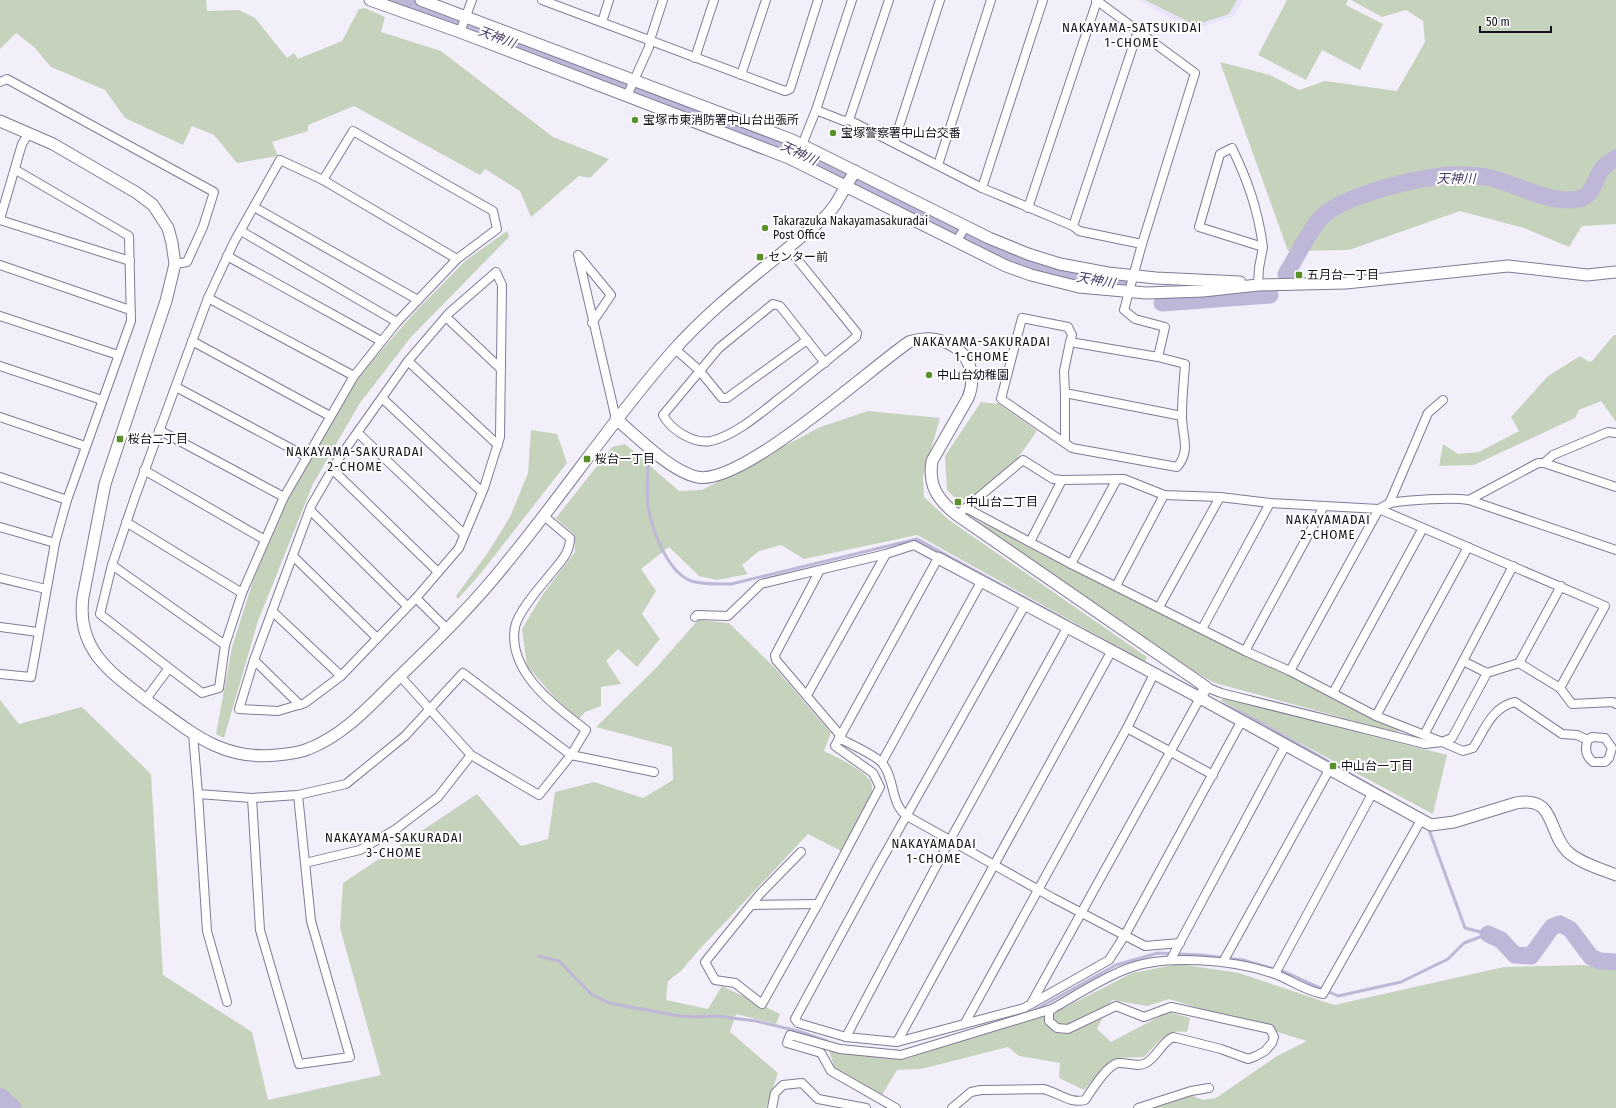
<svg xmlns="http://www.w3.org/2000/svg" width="1616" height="1108" viewBox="0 0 1616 1108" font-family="'Fira Sans Condensed','Noto Sans JP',sans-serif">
<rect width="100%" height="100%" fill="#f2effb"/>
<path fill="#e8e4fa" d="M 1139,0 L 1243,0 L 1234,16 L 1193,30 Z"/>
<g fill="#c5d3bc">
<path d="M 0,0 L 206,0 L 207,11 L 239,10 L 255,18 L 287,58 L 294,53 L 298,59 L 342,41 L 359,9 L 365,8 L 385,17 L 381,32 L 441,51 L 553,137 L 609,159 L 590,178 L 579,176 L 531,217 L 520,191 L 485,169 L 480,175 L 354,106 L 308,125 L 308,131 L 272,142 L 278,156 L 237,163 L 214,135 L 192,126 L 183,145 L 125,118 L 105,90 L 51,67 L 34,47 L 16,33 L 0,49 Z"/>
<path d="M 1145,0 L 1237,0 L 1229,14 L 1195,25 Z"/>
<path d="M 1287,0 L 1348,0 L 1346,5 L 1383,24 L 1360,70 L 1322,50 L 1306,80 L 1258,55 Z"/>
<path d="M 1351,0 L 1616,0 L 1616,224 L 1582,226 L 1569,247 L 1524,228 L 1460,211 L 1349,250 L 1288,251 L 1220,62 L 1270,75 L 1299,90 L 1325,81 L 1397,91 L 1425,42 L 1423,21 L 1406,10 L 1382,17 Z"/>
<path d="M 507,231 L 509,237 L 411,337 L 360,403 L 313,484 L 258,621 L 224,738 L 216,734 L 232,647 L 254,578 L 295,483 L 358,377 L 416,311 L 465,261 Z"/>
<path d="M 1614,335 L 1616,335 L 1616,422 L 1601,401 L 1579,410 L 1575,418 L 1474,465 L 1439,466 L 1443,444 L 1458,454 L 1479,452 L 1519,431 L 1511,417 L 1548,376 L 1580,356 L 1589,362 L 1592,361 Z"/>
<path d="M 981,402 L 999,404 L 1037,431 L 1017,459 L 970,500 L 955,498 L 947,490 L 945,456 Z"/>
<path d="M 868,411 L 940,418 L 923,477 L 924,497 L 949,520 L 1147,657 L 1145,662 L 917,535 L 804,559 L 781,545 L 759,551 L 742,565 L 748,574 L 717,580 L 699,576 L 669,547 L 641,569 L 656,591 L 642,614 L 660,639 L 637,667 L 618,649 L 606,661 L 621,684 L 601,687 L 601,706 L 585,712 L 579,719 L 555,698 L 527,666 L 522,629 L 543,594 L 575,552 L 574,534 L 556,518 L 612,447 L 625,444 L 679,491 L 702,490 L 820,427 Z"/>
<path d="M 531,430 L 557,434 L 567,463 L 481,573 L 458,599 L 456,596 L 489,551 L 510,517 L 528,473 Z"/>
<path d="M 970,517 L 1402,731 L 1394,732 L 1215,683 L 1191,670 Z"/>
<path d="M 698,620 L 729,623 L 774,667 L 831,733 L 824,751 C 836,757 865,770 871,782 C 873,787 872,792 871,797 L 841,851 L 808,834 L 698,951 L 681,971 L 668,981 L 666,1000 L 708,1009 L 722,986 L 780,1014 L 776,1024 L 736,1014 L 730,1032 L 778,1073 L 766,1108 L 0,1108 L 0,700 L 19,724 L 82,707 L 151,774 L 163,975 L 252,1032 L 268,1100 L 381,1075 L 340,928 L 343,883 L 477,794 L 521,846 L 548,839 L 555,792 L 594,782 L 643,798 L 673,780 L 672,747 L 596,727 L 656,668 Z"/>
<path d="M 1223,698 L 1447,755 L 1433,814 L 1221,701 Z"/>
<path d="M 1179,964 L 1239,973 L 1334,1005 L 1504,967 L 1583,965 L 1616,970 L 1616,1108 L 1148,1108 L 1191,1095 L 1203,1100 L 1216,1098 L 1277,1056 L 1307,1041 L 1169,999 L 1147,1006 L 1112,1000 L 1097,1029 L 1111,1042 L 1168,1012 L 1190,1018 L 1187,1032 C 1166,1029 1157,1044 1144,1057 L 1117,1058 L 1106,1064 L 1084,1090 L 1059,1078 L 1060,1063 L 1019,1056 L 1008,1047 L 921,1069 L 897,1070 L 882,1095 L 835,1069 L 829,1051 L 903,1060 L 1064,1008 L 1132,973 Z"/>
</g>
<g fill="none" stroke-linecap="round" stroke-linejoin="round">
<g stroke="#beb7d7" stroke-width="3">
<path d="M 648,463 C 648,479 646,497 649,512 C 654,534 668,572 691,581 C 704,585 717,584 731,584 L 917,539 L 1065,620"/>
<path d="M 1220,703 L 1250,717 L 1423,815"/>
<path d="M 1428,827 L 1465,928 L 1488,934"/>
<path d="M 539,956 L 559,961 L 591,994 L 609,1003 L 680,1016 L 696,1017 L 716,1016 L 756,1021 L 798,1031 L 827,1041"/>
<path d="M 1033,1011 L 1116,965 L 1158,953 L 1201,955 L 1243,960 L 1285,972 L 1338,996 L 1401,982 L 1448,959 L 1464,943 L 1488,934"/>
</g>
<g stroke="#beb7d7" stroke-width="17">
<path d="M 392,0 L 455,21"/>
<path d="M 472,28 L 793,149 L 978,243 L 1006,255 L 1060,274 L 1122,284"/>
<path d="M 1286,274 C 1297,257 1307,234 1320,219 C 1340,196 1410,180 1441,176 C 1455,174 1472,175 1486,177 C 1518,183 1547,205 1579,199 C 1593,197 1595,178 1602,169 C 1606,164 1611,161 1616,158"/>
<path d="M 1162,303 L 1270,295"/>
<path d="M 1488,934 L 1501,940 L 1515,955 L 1531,956 L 1552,927 L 1560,924 L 1570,929 L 1591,957 L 1600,961 L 1616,962"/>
<path d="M 0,1096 L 13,1108"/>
</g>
<defs>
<g id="minor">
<path d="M 542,0 L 785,91 L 790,89 L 818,0"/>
<path d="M 1096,0 L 1195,73 L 1142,244 L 1124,310 L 1135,319 L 1165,327 L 1158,357"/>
<path d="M 602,22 L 609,0"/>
<path d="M 460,32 L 472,0"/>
<path d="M 695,58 L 714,0"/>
<path d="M 741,75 L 766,0"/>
<path d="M 0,82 L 7,79 L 214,192 L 203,227 L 187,262 L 175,264"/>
<path d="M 627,96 L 649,47 L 650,40 L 663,0"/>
<path d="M 816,110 L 844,121 L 849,120 L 982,188 L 1073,226 L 1079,231 L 1142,244"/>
<path d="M 849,120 L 889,0"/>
<path d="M 703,124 L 709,108"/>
<path d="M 894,142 L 940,0"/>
<path d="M 802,145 L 816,110 L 852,0"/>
<path d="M 938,165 L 991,0"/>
<path d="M 323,180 L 457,259"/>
<path d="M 982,188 L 1043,0"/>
<path d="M 254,207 L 418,300"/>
<path d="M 1028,208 L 1097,1"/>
<path d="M 0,219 L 22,144 L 29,133"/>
<path d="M 0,220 L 130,261"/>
<path d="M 1073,226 L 1138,31"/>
<path d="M 241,231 L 397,322"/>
<path d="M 956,242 L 966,226"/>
<path d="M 788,248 L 857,333 L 856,337 C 833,356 809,375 785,394 C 764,410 737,435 711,441 C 693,444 671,430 663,415 L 719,348 L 773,304 L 780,306 L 825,363"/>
<path d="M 227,256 L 381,341"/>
<path d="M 0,265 L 130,310"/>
<path d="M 496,272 L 502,285 L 500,437 L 484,488 L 459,548 L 416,598 L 341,676 L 305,703 L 278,711 L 239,709 L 254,660 L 311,506 L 337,461 L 408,361 L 449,313 Z"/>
<path d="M 1258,285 L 1259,268 L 1263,247 L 1199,227 L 1220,154 L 1232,148 C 1248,181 1258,210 1263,247"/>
<path d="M 208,298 L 354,376"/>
<path d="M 0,316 L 118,355"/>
<path d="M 446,317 L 501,369"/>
<path d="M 1022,318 L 1068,327 L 1072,335 L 1070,342 L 1158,357 L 1185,364 C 1184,381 1182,397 1182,414 C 1181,434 1192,450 1177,467 L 1072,448 L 1001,399 Z"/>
<path d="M 592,323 L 611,295 L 578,255 L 616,419"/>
<path d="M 192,341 L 330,416"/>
<path d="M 1070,342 L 1064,371 L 1065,393 L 1182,416"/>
<path d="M 675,349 L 699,370 L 722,398 L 727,398 L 807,340"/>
<path d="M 408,361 L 498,445"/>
<path d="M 0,366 L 102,400"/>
<path d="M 176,387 L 307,457"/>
<path d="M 382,398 L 482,492"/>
<path d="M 0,417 L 85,446"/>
<path d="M 159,430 L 284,497"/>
<path d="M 358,433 L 464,534"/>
<path d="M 1065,443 L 1065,393"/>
<path d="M 1544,463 L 1553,455 L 1608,432 L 1616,433"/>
<path d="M 332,469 L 438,572"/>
<path d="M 144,470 L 265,540"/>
<path d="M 0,477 L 67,500"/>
<path d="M 1469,500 L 1616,550"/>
<path d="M 1389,504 L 1428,413 L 1443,400"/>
<path d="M 966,508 L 1071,564 L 1245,651 L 1290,671 L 1376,716 L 1442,742 L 1452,738 L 1487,673"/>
<path d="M 310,510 L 407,606"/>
<path d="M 962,511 L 1023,460 L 1053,479 L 1062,480"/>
<path d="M 544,516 L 570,538 C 570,554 559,563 549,576 C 539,588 518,612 515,627 C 507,672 555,706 586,730 L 571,755 L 654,772"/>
<path d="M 126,522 L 242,593"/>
<path d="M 0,527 L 55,543"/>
<path d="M 1030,542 L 1062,480 L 1124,479 L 1164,495 L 1220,497 L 1270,503 L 1379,509 C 1383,507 1387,504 1390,503 C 1408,500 1451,497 1469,500 L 1538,463 L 1544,463 L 1616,487"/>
<path d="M 293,556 L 377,638"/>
<path d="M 1071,564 L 1117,479"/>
<path d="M 112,565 L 225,645"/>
<path d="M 820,570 L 775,655 L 776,660 L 840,735"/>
<path d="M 0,578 L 46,589"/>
<path d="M 1116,586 L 1164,495"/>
<path d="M 416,598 L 447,629"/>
<path d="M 1025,605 L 877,868 L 795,1019 L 798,1023 L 846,1037 L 897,1042 L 1024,1008 L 1109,960 L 1125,935 L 1241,722"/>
<path d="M 1159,607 L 1220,497"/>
<path d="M 272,611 L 341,676"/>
<path d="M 695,617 L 697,615 L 728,616 L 761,584 L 886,554 L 914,545 L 938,558 L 835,746 L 873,773 L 880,787 L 818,904 L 762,1004 L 735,983 L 715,980 L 705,962 L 760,894 L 801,852"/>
<path d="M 0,627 L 38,632"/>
<path d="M 1202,629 L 1270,503"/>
<path d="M 1245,651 L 1324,506"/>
<path d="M 254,660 L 300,705"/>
<path d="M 1519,663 L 1561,586"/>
<path d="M 1290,671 L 1379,509 L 1605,606 L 1560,688 L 1519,663 L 1487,673 L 1463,661"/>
<path d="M 0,674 L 31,677 L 55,543 L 67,500 L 131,321 L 129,236 L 16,170"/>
<path d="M 1206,687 L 1221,693 L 1425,744 L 1442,742 L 1463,751 L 1473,748 C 1485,729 1492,707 1515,702 L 1562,734 L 1577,735 L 1588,740 L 1592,737 L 1605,738 L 1612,748 L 1609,758 L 1605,762 L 1593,762 C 1586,756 1584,749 1588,740"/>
<path d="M 1560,688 L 1572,704 L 1613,702 L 1616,704"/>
<path d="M 1333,693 L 1423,528"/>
<path d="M 807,695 L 886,554"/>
<path d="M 146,699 L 169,668 L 202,693 L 219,688 L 225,645 L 242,593 L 284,497 L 354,376 L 397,322 L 457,259 L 497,229 L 493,211 L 353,131 L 323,180 L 280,160 L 234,242 L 208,298 L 135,497 L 112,565 L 100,614 L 169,668"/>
<path d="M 1376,716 L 1468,547"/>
<path d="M 1127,728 L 1213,775"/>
<path d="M 193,734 L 198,794 L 252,798 L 260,930 L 299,1064 L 350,1057 L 311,921 L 298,795 L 346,784 L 405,736 L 463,673 L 571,755 L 539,795 L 471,755 L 400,676"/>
<path d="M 1424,735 L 1513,566"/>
<path d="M 839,738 C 848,743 877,756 882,763 C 895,777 890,804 907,816 L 1053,898 L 1145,946 L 1180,943"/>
<path d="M 882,762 L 981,582"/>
<path d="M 198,794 L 207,931 L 227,1002"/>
<path d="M 252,798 L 298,795"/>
<path d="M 305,863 L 360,850 L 396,829 L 438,797 L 471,755"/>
<path d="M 752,905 L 818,904"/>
<path d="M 1171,959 L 1285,746"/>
<path d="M 1223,962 L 1329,770"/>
<path d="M 1275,974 L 1372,794"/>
<path d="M 1032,1002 L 1200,698"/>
<path d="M 965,1023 L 1127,728 L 1154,674"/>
<path d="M 846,1037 L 950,840 L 1067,628"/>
<path d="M 897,1042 L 1111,652"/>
<path d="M 772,1108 L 775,1093 L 783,1085 L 802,1083 L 818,1099 L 866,1108"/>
<path d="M 896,1108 L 831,1071 L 821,1053 L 787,1043 L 790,1035 L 840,1049 L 901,1055 L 1052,1009"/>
<path d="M 952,1108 L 971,1092 L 981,1090 L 1043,1089 C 1058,1092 1069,1104 1085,1100 C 1091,1091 1107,1065 1118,1063 C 1127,1062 1137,1068 1146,1063 C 1157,1057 1161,1043 1173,1037 L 1221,1049 L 1248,1059 L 1256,1056 L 1265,1051 L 1272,1043 L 1274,1037 L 1270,1029 L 1171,1007 L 1144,1017 L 1116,1006 L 1068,1029 L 1057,1028 L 1049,1021 L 1049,1012 L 1052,1009 C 1075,996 1099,980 1124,970 C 1164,953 1235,960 1275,974 C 1291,980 1305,991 1323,994 L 1421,820"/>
<path d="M 1138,1108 L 1191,1091 L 1209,1088"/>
</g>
<g id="tertiary">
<path d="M 370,0 L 460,32 L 789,158 L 1006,266 L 1031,275 L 1079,287 L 1146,293 L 1203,291 L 1258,285 L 1346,283 L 1508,266 L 1587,275 L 1616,272"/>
<path d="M 421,0 L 792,140 L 989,238 L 1028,254 L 1060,264 L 1108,273 L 1156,278 L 1240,282"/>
<path d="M 0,121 L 53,144 L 137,193 L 153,205 L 168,228 L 172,243 L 175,264 L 166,301 L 105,484 L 83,597 C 76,650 111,673 149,702 C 191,732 222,761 277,755 C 288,754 299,753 308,749 C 345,735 371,704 399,677 C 437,640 475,603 508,561 C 564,493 613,419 672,352 C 718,300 775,261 827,215 L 835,205 L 855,171"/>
<path d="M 616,419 C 638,437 670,471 697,477 C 741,487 869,369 909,342 C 947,329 984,358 968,398 L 932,461 C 928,486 938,500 957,515 L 1206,687 L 1200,698 L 1431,825 L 1454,822 L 1516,803 C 1556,795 1547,832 1568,852 C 1580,863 1601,869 1616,875"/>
<path d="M 938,558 L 1200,698"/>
</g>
</defs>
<use href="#minor" stroke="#807a95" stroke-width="10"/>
<use href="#tertiary" stroke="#807a95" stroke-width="13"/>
<use href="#minor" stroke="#fff" stroke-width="8"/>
<use href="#tertiary" stroke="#fff" stroke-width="11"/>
</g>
<g fill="#59902b" stroke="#fff" stroke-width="1.5">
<circle cx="635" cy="120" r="4"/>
<circle cx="833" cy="133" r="4"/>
<circle cx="765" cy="228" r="4"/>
<rect x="756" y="253" width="8" height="8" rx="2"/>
<rect x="1295" y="271" width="8" height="8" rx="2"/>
<circle cx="929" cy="375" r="4"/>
<rect x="116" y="435" width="8" height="8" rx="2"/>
<rect x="583" y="455" width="8" height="8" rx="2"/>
<rect x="954" y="498" width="8" height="8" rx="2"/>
<rect x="1329" y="762" width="8" height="8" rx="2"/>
</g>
<g text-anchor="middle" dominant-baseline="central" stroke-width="4" stroke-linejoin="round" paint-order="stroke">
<g font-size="12" fill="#12101a" stroke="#fff" text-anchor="start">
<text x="643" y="120">宝塚市東消防署中山台出張所</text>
<text x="841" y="133">宝塚警察署中山台交番</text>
<text x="773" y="221">Takarazuka Nakayamasakuradai<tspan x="773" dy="14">Post Office</tspan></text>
<text x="768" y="257">センター前</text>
<text x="1307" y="275">五月台一丁目</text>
<text x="937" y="375">中山台幼稚園</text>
<text x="128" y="439">桜台二丁目</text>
<text x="595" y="459">桜台一丁目</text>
<text x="966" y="502">中山台二丁目</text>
<text x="1341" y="766">中山台一丁目</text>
</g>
<g font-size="13" letter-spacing="1" fill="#12101a" stroke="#fff">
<text x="1132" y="27">NAKAYAMA-SATSUKIDAI<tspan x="1132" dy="15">1-CHOME</tspan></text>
<text x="982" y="341">NAKAYAMA-SAKURADAI<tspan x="982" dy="15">1-CHOME</tspan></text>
<text x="355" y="451">NAKAYAMA-SAKURADAI<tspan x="355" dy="15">2-CHOME</tspan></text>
<text x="1328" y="519">NAKAYAMADAI<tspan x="1328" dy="15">2-CHOME</tspan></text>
<text x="394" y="837">NAKAYAMA-SAKURADAI<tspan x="394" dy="15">3-CHOME</tspan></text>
<text x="934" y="843">NAKAYAMADAI<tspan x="934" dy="15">1-CHOME</tspan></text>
</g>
<g font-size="13" font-style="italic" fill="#463a66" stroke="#fff">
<text transform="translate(497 37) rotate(21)">天神川</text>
<text transform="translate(799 153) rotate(25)">天神川</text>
<text x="1456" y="178">天神川</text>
<text transform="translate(1096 280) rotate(10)">天神川</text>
</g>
</g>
<path d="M1480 26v6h71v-6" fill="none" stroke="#12101a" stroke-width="2"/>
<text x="1486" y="26" font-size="12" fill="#12101a" stroke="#ffffff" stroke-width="3" paint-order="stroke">50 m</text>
</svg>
